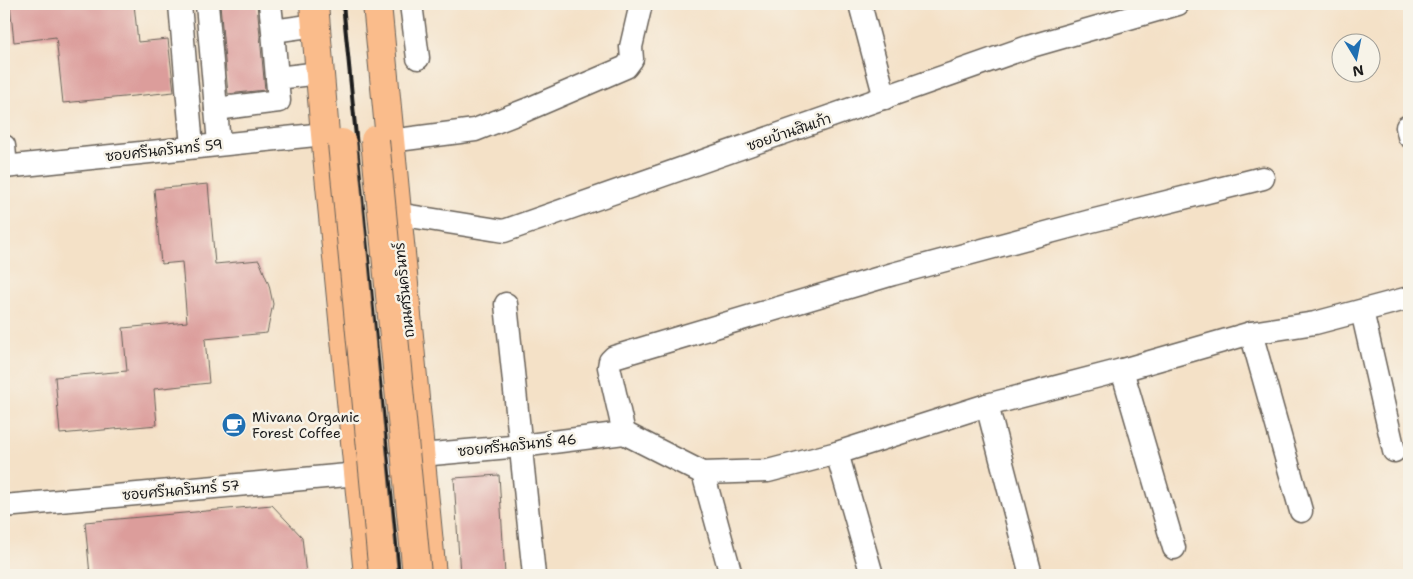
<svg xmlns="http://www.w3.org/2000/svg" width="1413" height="579" viewBox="0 0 1413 579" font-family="'Shantell Sans','Playpen Sans Thai',sans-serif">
<rect width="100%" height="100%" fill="#f7f3e8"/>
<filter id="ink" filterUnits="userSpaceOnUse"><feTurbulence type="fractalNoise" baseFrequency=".02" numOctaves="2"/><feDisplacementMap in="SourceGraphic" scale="10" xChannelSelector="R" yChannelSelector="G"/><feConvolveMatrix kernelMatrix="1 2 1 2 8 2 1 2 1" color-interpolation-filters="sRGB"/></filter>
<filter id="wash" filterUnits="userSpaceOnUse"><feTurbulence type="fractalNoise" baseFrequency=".0096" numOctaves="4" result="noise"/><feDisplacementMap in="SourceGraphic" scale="20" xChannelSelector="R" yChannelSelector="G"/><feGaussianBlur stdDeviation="1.12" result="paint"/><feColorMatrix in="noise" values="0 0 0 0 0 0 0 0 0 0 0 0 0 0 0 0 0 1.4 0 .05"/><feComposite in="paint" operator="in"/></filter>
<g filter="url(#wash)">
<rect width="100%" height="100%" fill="#f4e1c7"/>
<g id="blocks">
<g fill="#dc9d9b">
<path d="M 10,4 L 134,4 L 138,42 L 168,39 L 174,92 L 63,103 L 56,37 L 14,42 Z"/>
<path d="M 220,4 L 257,4 L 265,90 L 228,94 Z"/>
<path d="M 208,184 L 215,264 L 259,260 L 269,285 L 273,304 L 267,333 L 205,339 L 209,383 L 154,389 L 157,425 L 60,434 L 55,377 L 127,371 L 123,328 L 187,322 L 182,262 L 161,264 L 154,189 Z"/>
<path d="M 499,475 L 505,575 L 460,575 L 454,478 Z"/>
<path d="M 272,505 L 302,537 L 306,575 L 90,575 L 85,522 Z"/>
</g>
</g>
</g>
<g filter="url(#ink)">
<use href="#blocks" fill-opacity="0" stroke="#686158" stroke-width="1"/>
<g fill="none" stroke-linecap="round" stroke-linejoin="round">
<defs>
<g id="minor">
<path d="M 180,4 L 192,147"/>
<path d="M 207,4 L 219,144"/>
<path d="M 270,4 L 273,31 L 316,25"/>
<path d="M 411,4 L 418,58"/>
<path d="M 860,4 L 885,98"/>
<path d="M 273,31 L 277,78"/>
<path d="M 216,109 L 279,101 L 277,78 L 320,73"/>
<path d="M 1407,127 L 1409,136"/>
<path d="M 390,141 L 475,130 L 526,110 L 626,67 L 632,59 L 631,47 L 641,4"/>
<path d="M 4,146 L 6,167"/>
<path d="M 4,167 L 325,134"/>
<path d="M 397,214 L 504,231 L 1028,47 L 1178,4"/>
<path d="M 506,304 L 534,575"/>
<path d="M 1362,311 L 1394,451"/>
<path d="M 1251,333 L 1301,511"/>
<path d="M 1122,370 L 1174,548"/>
<path d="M 987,405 L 1031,575"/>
<path d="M 624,433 L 609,367 L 610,361 L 614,357 L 893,274 L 1091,221 L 1263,178"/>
<path d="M 837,453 L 872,575"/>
<path d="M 703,473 L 731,575"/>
<path d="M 4,506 L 358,474 L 421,455 L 521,446 L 624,433 L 703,473 L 768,471 L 837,453 L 987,405 L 1122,370 L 1251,333 L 1315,323 L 1409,298"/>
</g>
<g id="major">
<path d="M 314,4 L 325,134 L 368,575"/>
<path d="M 377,4 L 432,575"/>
</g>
</defs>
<use href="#minor" stroke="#686158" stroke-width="25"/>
<use href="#major" stroke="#686158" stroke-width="30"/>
<use href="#minor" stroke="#fff" stroke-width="22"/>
<use href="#major" stroke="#fabc8b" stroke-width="28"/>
<path stroke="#1c1c1c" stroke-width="4" d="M 343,4 L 399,575"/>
<defs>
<g id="major-bridge">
<path d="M 375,140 L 417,575"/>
<path d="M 342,143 L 383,575"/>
</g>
</defs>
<use href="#major-bridge" stroke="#686158" stroke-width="30" stroke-linecap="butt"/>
<use href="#major-bridge" stroke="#fabc8b" stroke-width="28"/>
</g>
</g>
<defs>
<symbol id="cafe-disc" viewBox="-11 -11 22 22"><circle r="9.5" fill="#1f6fb2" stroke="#f7f3e8"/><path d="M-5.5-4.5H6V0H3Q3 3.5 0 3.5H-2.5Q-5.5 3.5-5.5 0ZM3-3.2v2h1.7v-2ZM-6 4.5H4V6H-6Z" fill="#fff"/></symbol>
</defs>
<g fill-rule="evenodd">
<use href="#cafe-disc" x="220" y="411" width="28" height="28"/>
</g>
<g text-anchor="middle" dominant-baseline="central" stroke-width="5" stroke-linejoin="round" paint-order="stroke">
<g font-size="14" fill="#1c1c1c" stroke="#f7f3e8">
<text transform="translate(789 132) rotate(-19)">ซอยบ้านสินเก้า</text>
<text transform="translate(164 150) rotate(-6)">ซอยศรีนครินทร์ 59</text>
<text transform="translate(404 290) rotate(-96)">ถนนศรีนครินทร์</text>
<text transform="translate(517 445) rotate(-6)">ซอยศรีนครินทร์ 46</text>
<text transform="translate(181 490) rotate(-5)">ซอยศรีนครินทร์ 57</text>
</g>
<g font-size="14" fill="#1c1c1c" stroke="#f7f3e8" text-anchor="start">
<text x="252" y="417">Mivana Organic<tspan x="252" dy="16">Forest Coffee</tspan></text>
</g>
</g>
<rect width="1413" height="579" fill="none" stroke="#f7f3e8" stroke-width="20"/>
<g transform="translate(1356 58) rotate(170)"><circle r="24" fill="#f7f3e8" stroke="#9f9d96"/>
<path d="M0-4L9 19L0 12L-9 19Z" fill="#1f6fb2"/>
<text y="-8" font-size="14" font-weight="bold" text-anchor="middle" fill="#1c1c1c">N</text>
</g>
</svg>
